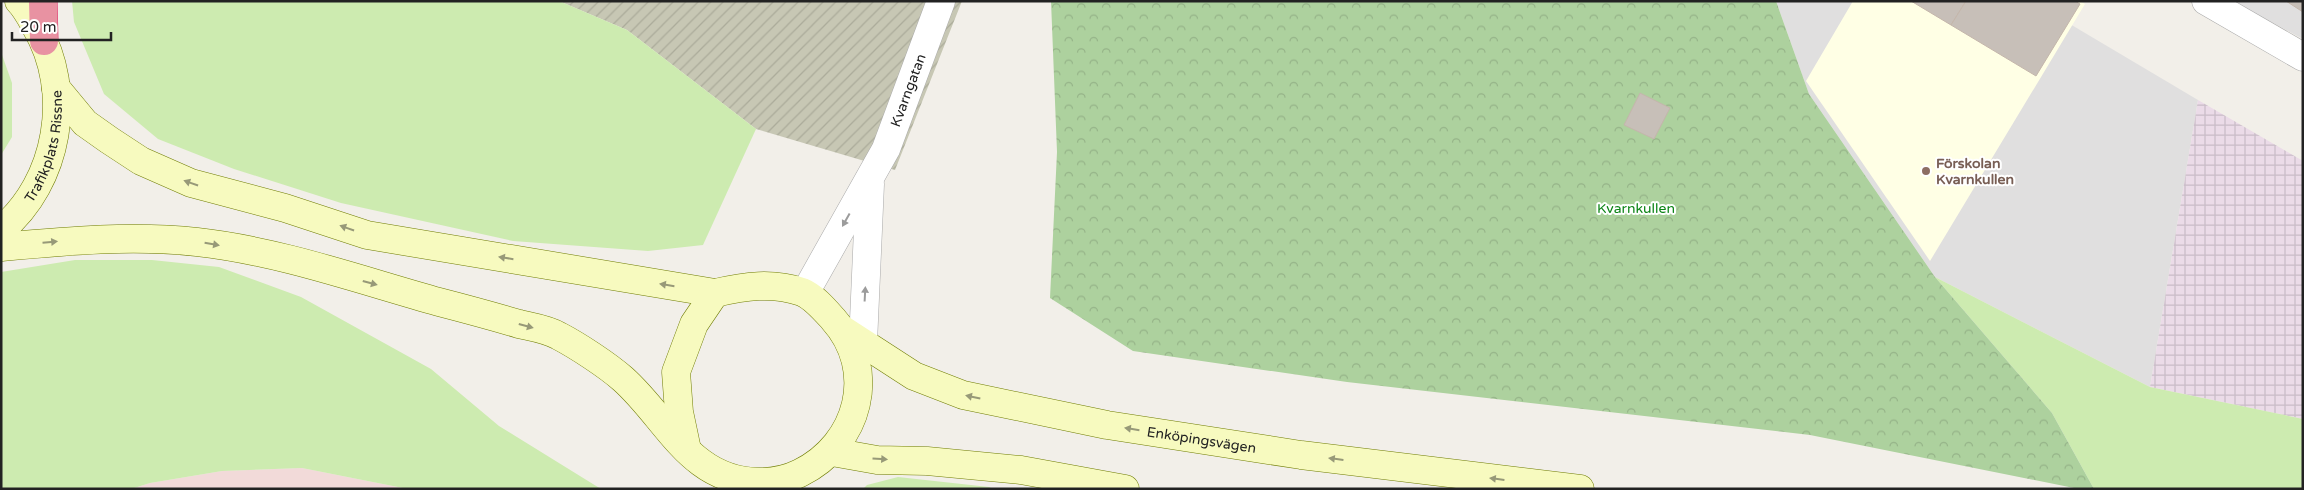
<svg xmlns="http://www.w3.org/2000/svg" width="2304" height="490" viewBox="0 0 2304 490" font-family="'Varela Round',sans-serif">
<defs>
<pattern id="industrial-grid" width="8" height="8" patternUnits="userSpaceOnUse" patternTransform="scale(1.25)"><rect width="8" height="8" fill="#ebdbe8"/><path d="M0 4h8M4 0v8" fill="none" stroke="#c9bcc7"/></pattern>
<pattern id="construction-furrows" width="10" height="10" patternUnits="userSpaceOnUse" patternTransform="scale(1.25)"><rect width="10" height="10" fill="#c7c7b4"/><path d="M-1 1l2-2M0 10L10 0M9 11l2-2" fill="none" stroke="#abab9a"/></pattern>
<pattern id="forest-crowns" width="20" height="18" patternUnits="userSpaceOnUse" patternTransform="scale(1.25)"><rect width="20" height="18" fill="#add19e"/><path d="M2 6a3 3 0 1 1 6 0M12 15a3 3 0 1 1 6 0" fill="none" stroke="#95b388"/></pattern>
</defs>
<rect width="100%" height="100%" fill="#f2efe9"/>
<g fill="#e0dfdf">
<path d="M 1776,1 L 2031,1 L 2198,100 L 2150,387 L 1935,277 L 1809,94 Z"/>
<path d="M 2232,1 L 2303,1 L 2303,39 Z"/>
</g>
<path fill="#f2dad9" d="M 302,468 L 408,489 L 131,489 L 150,483 L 222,471 Z"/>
<path fill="url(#industrial-grid)" d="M 2198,100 L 2303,161 L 2303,419 L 2150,387 Z"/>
<path fill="#ffffe5" d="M 1853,1 L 2080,1 L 2085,4 L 1930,261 L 1806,81 Z"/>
<path fill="url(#construction-furrows)" d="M 559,1 L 962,1 L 895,170 L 756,129 L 627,30 Z"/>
<g fill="#cdebb0">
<path d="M 72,1 L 559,1 L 627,30 L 756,129 L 703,245 L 648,251 L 513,241 L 341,203 L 234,169 L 158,139 L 104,94 L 74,22 Z"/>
<path d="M 1,52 L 12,83 L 12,137 L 1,155 Z"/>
<path d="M 75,260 L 152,260 L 219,267 L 301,297 L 431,369 L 499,426 L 601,489 L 408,489 L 302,468 L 222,471 L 150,483 L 131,489 L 1,489 L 1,272 Z"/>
<path d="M 1935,277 L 2150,387 L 2303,419 L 2303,489 L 2094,489 L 2052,413 Z"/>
<path d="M 898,477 L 989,487 L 993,489 L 863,489 L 867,485 Z"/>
</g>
<path fill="url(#forest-crowns)" d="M 1051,1 L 1776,1 L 1809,94 L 1935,277 L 2052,413 L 2094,489 L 2079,489 L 1810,435 L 1347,382 L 1133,351 L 1050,298 L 1057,152 Z"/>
<g fill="#c7bfb8" stroke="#c4b6ab">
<path d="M 1911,1 L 1966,1 L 1951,25 Z"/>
<path d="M 1966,1 L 2075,1 L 2080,4 L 2036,76 L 1951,25 Z"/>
<path d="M 2286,1 L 2303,1 L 2303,12 Z"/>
<path d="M 1640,93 L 1670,108 L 1654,139 L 1624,125 Z"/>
</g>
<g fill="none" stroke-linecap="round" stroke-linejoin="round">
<defs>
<g id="street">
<path d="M 2206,1 L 2303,57"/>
<path id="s1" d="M 805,293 L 886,149 L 941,1"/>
<path d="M 863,343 L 870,184"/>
</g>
<g id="secondary">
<path id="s2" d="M 1,230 C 59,182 74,91 36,27 C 31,18 26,8 19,1"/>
<path d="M 1,247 C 67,241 131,235 197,242 C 279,251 360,280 439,302 C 466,309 492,316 519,324 C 532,327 547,329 559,336 C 578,346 607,365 623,379 C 668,419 690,482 760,482 C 773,482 788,479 800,473 C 859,444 879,370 833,319 C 825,310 814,297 802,292 C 772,282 745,286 715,293 L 367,235 L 285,208 L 191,183 L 141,161 L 109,140 L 85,123 L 56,88"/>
<path id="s3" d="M 843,330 L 914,376 L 963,395 L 1107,425 L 1301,455 L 1580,489"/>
<path d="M 687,450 L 679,412 L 676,372 L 694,324 L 715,293"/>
<path d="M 832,452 L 877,460 L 927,461 L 1021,470 L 1125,489"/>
</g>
<path id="highway" d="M 43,1 L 44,41"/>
</defs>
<use href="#street" stroke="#a9a9a9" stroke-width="29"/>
<use href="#secondary" stroke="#707d05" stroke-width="29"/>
<use href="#highway" stroke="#dc2a67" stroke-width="29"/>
<use href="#street" stroke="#fff" stroke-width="28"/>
<use href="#secondary" stroke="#f7fabf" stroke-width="28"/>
<use href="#highway" stroke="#e892a2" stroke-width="28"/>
</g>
<defs><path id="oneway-solid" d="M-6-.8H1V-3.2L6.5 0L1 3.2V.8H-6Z" transform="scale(1.25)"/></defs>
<g fill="#979978">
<use href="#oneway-solid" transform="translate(191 183) rotate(-161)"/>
<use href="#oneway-solid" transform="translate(347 228) rotate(-161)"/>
<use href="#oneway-solid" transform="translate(50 242) rotate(-5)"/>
<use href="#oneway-solid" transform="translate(212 244) rotate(10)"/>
<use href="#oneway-solid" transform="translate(506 258) rotate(-171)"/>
<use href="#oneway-solid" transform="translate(370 283) rotate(15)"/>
<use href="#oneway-solid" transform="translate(667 285) rotate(-171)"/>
<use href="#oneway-solid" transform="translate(526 326) rotate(15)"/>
<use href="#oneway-solid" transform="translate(973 397) rotate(-168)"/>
<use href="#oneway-solid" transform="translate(1132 429) rotate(-171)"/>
<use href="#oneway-solid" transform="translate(880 459) rotate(4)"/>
<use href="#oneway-solid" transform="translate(1336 459) rotate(-173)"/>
<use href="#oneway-solid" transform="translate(1497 479) rotate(-173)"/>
</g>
<g fill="#9c9c9c">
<use href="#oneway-solid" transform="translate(846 220) rotate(119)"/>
<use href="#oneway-solid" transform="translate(865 294) rotate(-87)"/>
</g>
<circle fill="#8d6e63" stroke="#fff" stroke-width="2" cx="1926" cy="171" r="5"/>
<g text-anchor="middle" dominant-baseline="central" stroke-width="4" stroke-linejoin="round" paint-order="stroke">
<g font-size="14" fill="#222" stroke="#fff">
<text stroke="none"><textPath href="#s1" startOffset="228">Kvarngatan</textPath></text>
<text stroke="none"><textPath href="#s2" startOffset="98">Trafikplats Rissne</textPath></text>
<text stroke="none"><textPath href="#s3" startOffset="380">Enköpingsvägen</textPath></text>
</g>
<g font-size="14" font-weight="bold" fill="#785e54" stroke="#fff" text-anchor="start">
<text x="1936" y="163">Förskolan<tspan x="1936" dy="16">Kvarnkullen</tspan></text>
</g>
<g font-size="14" fill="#0c8416" stroke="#fff">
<text x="1636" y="208">Kvarnkullen</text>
</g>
</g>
<rect width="2304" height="490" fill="none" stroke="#222222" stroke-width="5"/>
<path d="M12 32v8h99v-8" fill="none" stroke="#222222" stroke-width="2.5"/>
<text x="20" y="32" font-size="15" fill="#222222" stroke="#ffffff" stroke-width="4" paint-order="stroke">20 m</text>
</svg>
